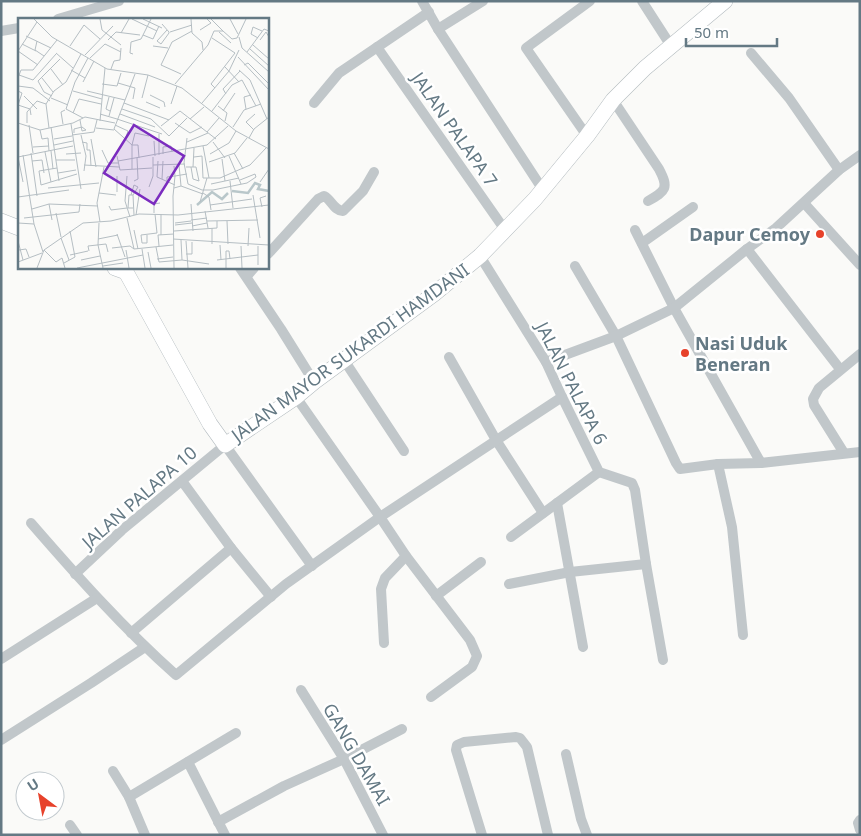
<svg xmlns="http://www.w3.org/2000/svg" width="861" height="836" viewBox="0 0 861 836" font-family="'Noto Sans',sans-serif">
<rect width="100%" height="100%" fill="#fafaf8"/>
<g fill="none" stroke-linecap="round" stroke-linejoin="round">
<defs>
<g id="secondary">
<path d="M 1,221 L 19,228"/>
<path d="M 115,268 L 126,272 L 210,424 L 225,445 L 296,397 L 314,382 L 434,294 L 480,256 L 535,199 L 587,136 L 613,100 L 645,68 L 725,1"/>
</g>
</defs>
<use href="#secondary" stroke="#b3bbbf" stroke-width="16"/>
<g stroke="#c1c7ca" stroke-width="10">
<path d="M 422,1 L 438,29 L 543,190"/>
<path d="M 642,1 L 671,46"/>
<path d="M 58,19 L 119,1"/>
<path d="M 438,29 L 483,1"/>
<path d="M 1,31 L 19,28"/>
<path d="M 377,47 L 505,230"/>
<path d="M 751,53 L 789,98 L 839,170"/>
<path d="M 613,100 L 659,169 C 669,188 666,191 648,201"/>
<path d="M 314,103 L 339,73 L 429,12"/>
<path d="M 587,136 L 526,48 L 590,1"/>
<path d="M 804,203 L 860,265"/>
<path d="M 635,230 L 674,308 L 761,463"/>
<path d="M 642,243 L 693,207"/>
<path d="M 747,249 L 840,369"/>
<path d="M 268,254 L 318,199 L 324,196 C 332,200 333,210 343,211 L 363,191 L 374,172"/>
<path d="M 480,256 L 546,362 L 562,397 L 599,472 L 632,483 L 635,490 L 646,564 L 663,660"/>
<path d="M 575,266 L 616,336 L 676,463 L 680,469 L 718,464 L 761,463 L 860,452"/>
<path d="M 240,268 L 281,329 L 314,382"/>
<path d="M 247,276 L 254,268"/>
<path d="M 449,357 L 496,440 L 543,513"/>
<path d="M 344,360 L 404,451"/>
<path d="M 546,362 L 616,336 L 674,308 L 747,249 L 776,228 L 839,170 L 860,155"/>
<path d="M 296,397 L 380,517 L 406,556 L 470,640 L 477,656 L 472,667 L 431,697"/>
<path d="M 844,453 L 814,405 L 813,399 L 819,388 L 860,354"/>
<path d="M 718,464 L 732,527 L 743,635"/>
<path d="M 182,481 L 231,548 L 271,597"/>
<path d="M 557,503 L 583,647"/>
<path d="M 31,523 C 77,576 123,628 176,675 L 286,584 L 380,517 L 562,397"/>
<path d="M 511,537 L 599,472"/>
<path d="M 75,574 L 122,530 L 225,445 L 312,566"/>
<path d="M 509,584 L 570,572 L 646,564"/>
<path d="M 436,596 L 481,562"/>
<path d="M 131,633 L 231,548"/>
<path d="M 384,643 L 381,589 L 385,578 L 406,556"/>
<path d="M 1,659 L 97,598"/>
<path d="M 301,690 L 344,759 L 383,835"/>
<path d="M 1,740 L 91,683 L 145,647"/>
<path d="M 566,754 L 581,819 L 587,835"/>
<path d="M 188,762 L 225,835"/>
<path d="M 113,771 L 129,797 L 145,835"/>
<path d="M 129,797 L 236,733"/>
<path d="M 860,820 L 858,823 L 860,830"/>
<path d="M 218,822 L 284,786 L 344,759 L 402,729"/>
<path d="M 70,825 L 77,835"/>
<path d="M 482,835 L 456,750 L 457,745 L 464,742 L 516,737 L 520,738 L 527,747 L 548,835"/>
</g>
<use href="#secondary" stroke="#fff" stroke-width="15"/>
</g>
<g fill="#e7422b" stroke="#fff" stroke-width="2">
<circle cx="820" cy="234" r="5"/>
<circle cx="685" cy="353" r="5"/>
</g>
<g text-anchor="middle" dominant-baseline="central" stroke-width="5" stroke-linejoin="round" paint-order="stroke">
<g font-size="18" fill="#647984" stroke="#fff">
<text transform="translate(455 129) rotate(55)">JALAN PALAPA 7</text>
<text transform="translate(350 352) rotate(-36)">JALAN MAYOR SUKARDI HAMDANI</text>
<text transform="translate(572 383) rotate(63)">JALAN PALAPA 6</text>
<text transform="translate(139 497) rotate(-41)">JALAN PALAPA 10</text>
<text transform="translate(357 754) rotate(60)">GANG DAMAI</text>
</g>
<g font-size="18" font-weight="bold" fill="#647984" stroke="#fff" text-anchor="end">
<text x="810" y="234">Dapur Cemoy</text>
<text x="695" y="343" text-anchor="start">Nasi Uduk<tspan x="695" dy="21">Beneran</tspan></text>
</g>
</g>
<g transform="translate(18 18)">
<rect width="251" height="251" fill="#fafaf8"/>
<path fill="none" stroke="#b9c7ca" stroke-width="2.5" d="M 214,173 L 230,175 L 237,165 L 242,167 L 240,171 L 251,173M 179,187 L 194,174 L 204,181 L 210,175"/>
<path fill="none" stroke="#b5bec3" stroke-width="1" d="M 16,1 L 34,19 L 89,51 L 130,57 L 164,70 L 218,113 L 251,131M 82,1 L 84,12 L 103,27M 114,1 L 139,13M 125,1 L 144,10M 173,1 L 174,15 L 184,24 L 185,32M 193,1 L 205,13M 212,1 L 220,16M 144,6 L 151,14 L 151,15 L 143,26 L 139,23 L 149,12M 182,12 L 193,5 L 189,1M 152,14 L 174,7M 201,14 L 213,25M 103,15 L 111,1M 125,17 L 135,21 L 141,8M 8,18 L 33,30M 221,19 L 224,30 L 251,54M 194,20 L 217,35M 240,20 L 233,16 L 235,9 L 244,13M 90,22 L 98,14 L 122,17M 242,22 L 248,14 L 251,19M 19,23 L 17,32 L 26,38M 4,26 L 18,33M 235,27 L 251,41M 52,28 L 66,7 L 82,21M 135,28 L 150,30M 232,31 L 251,48M 0,33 L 19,4M 0,33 L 20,47M 229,34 L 246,11 L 251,13M 38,35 L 55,50M 115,36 L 112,35 L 113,24 L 123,21 L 133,1M 67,37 L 95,8M 220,39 L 251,72M 72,40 L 87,26 L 103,34M 226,47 L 230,45 L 251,66M 207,49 L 221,64M 33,51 L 45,67M 93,51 L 96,43 L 102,42 L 103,30M 53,52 L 67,60M 221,52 L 232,62 L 249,101M 163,56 L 143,47 L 154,24 L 174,13M 1,57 L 15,62 L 38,36M 0,60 L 3,52 L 15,52 L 39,22M 24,60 L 35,74M 65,64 L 76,43M 100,65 L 117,70 L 115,81M 84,66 L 99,68 L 103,55M 157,66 L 190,27 L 196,13 L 205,13 L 214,21 L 219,20 L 228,1M 214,67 L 224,62 L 238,88M 0,68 L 15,70 L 32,83M 197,70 L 193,66 L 217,35M 0,73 L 4,75 L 0,87 L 12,91 L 13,97M 55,73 L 84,81M 69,73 L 107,82M 208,76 L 205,71 L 222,53M 132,77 L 146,84 L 147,89M 6,78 L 19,91M 34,78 L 26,74 L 20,63 L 42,41M 91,79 L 88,91 L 92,93M 33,80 L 50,87M 124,80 L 130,57M 128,84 L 142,90M 106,85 L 151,102M 184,85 L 211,53 L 221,32M 28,86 L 36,73 L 48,64 L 63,36M 28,86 L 31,110M 153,86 L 159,68M 200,88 L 209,95 L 207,103M 104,91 L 133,101 L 151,118 L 169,100M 228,91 L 226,79 L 233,77M 194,93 L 214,67M 205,93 L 217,75M 55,95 L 61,81 L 83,86M 82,96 L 99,101M 102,96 L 137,109M 91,98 L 96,80M 65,100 L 48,91 L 57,64 L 70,40M 99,101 L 144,116M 172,101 L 186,89M 62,102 L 64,113 L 68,112M 82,103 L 87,50M 0,105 L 22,112 L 55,105 L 67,99 L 97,105M 9,105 L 9,94 L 19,83 L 28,86M 157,105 L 172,115 L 184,109M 45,106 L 43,94 L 47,92M 53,106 L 63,171M 11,107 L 15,135M 97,107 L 110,113 L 108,119M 143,108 L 162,93 L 198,121M 33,109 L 41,163M 215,109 L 226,92 L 243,86M 78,110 L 96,112M 22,112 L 24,121 L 30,120 L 31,133M 236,112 L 228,104 L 237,96M 189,114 L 201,100M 56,115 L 56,111 L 64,109 L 68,112M 54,117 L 76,114 L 79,102M 63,117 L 68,138 L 66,153M 169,120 L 166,145 L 170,166 L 184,172 L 195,172 L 229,165 L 238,159 L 237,156M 231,120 L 236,111 L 251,99M 36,121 L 54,118M 73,121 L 78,149M 136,123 L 137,138M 64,124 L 69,125 L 69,132 L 72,132 L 73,148M 169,124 L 190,115M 195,124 L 207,140M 36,127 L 55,123M 114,127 L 117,115 L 131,118M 114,127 L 120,127 L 121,140M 185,128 L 191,160M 15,129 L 31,128M 84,132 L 90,145 L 100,145M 33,133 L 35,151M 27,134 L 33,164M 13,135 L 19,178M 216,135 L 225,151M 48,136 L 63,135M 145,136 L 145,129 L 153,128 L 154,134M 192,136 L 211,125 L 218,113M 5,137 L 16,206 L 25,234M 141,137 L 141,116M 99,138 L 102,152 L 134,150M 211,138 L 223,166M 0,139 L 55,128M 0,139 L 5,164M 176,139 L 184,138 L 185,160 L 202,160 L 232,147 L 248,130M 204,141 L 207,163M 38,142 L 57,142M 14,143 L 24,142 L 26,155M 100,143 L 189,127 L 210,108M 140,143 L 139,159 L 157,167M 191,144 L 217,135 L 229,120M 66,147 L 101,149M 135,147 L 167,146M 161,147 L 163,168M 168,149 L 178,149 L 181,163M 173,149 L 175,161 L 181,163M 175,149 L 176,130M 39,150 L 21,153 L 23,167 L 59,156M 114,151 L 114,127 L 96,111 L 117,56M 40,155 L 58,152M 109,158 L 107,183 L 112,199M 144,161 L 145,143M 222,162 L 237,156M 116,163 L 120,161 L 119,140M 212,163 L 215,190M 149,164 L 149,159 L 157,158 L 156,148M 242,164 L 251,151M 193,166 L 221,160M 131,169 L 135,158 L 135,139M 30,170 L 81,165M 156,170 L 163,168 L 185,176M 99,174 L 99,158M 81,175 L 98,177M 185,175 L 191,179 L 193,192M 113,177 L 116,167 L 120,169 L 115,177M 235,177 L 242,220M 0,179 L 51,172M 182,184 L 189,160M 31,186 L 34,202M 173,186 L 175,213M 192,187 L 234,181M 91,188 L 93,192 L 109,190M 244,189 L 242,180 L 248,178M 115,190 L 110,190 L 111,177 L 115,177 L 116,197M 14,191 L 31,186 L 80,188M 187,193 L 190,210M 38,195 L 43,219M 136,195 L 136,186 L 142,185M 143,196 L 143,217M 118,197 L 122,171M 6,200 L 61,194 L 62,186M 109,200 L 116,231M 173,202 L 189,200M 189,203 L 240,202M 209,203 L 210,226M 82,204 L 79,185 L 86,149M 0,205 L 16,206M 81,205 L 80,227 L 85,250M 157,205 L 173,203M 157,207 L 174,205M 174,208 L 189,205M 194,210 L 194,226M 116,212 L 120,231M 156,213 L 199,210 L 199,203M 99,216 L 107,239M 129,217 L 129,225 L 124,225 L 123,217 L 139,215 L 137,196M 43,220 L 51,242M 80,221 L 100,217M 155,221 L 251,227M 163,222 L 164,242M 0,223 L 5,242M 168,223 L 170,250M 202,227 L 203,242M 141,228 L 140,217 L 156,216M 223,228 L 224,250M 230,228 L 231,210M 138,229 L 141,244 L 164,242 L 191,246M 94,230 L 112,228 L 116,231 L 155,227M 124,231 L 127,250M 1,232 L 8,231 L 11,239M 26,232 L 38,244 L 44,240 L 47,250M 108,232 L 111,250M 71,233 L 70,228 L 88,226 L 90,234M 130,234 L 133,250M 168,236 L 174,236 L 174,224M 52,237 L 70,233M 139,241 L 155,239M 63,242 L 82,238M 199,242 L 240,237M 0,244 L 24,235M 46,245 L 57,239 L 52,213M 240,247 L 240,228M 85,248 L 105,245M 19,250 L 26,232 L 65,205 L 93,203 L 121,196 L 160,197 L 251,187M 59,250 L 125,237M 156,250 L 155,178 L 157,158 L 169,156M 208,250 L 208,233 L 211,233 L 212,241"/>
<path fill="#7b2cbf" fill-opacity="0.15" stroke="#7b2cbf" stroke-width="2.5" d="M 116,107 L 166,138 L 136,186 L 86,155 Z"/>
<rect width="251" height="251" fill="none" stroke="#647984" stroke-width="2.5"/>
</g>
<rect width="861" height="836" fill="none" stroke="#647984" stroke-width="5"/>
<g transform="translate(40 796) rotate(328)"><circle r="24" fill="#ffffff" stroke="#c1c9ce"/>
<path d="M0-4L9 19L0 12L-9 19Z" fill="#e7422b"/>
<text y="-8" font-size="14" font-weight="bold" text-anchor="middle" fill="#647984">U</text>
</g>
<path d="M686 38v8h91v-8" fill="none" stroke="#647984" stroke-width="2.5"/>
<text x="694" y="38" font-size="15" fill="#647984" stroke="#ffffff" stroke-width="4" paint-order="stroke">50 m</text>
</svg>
